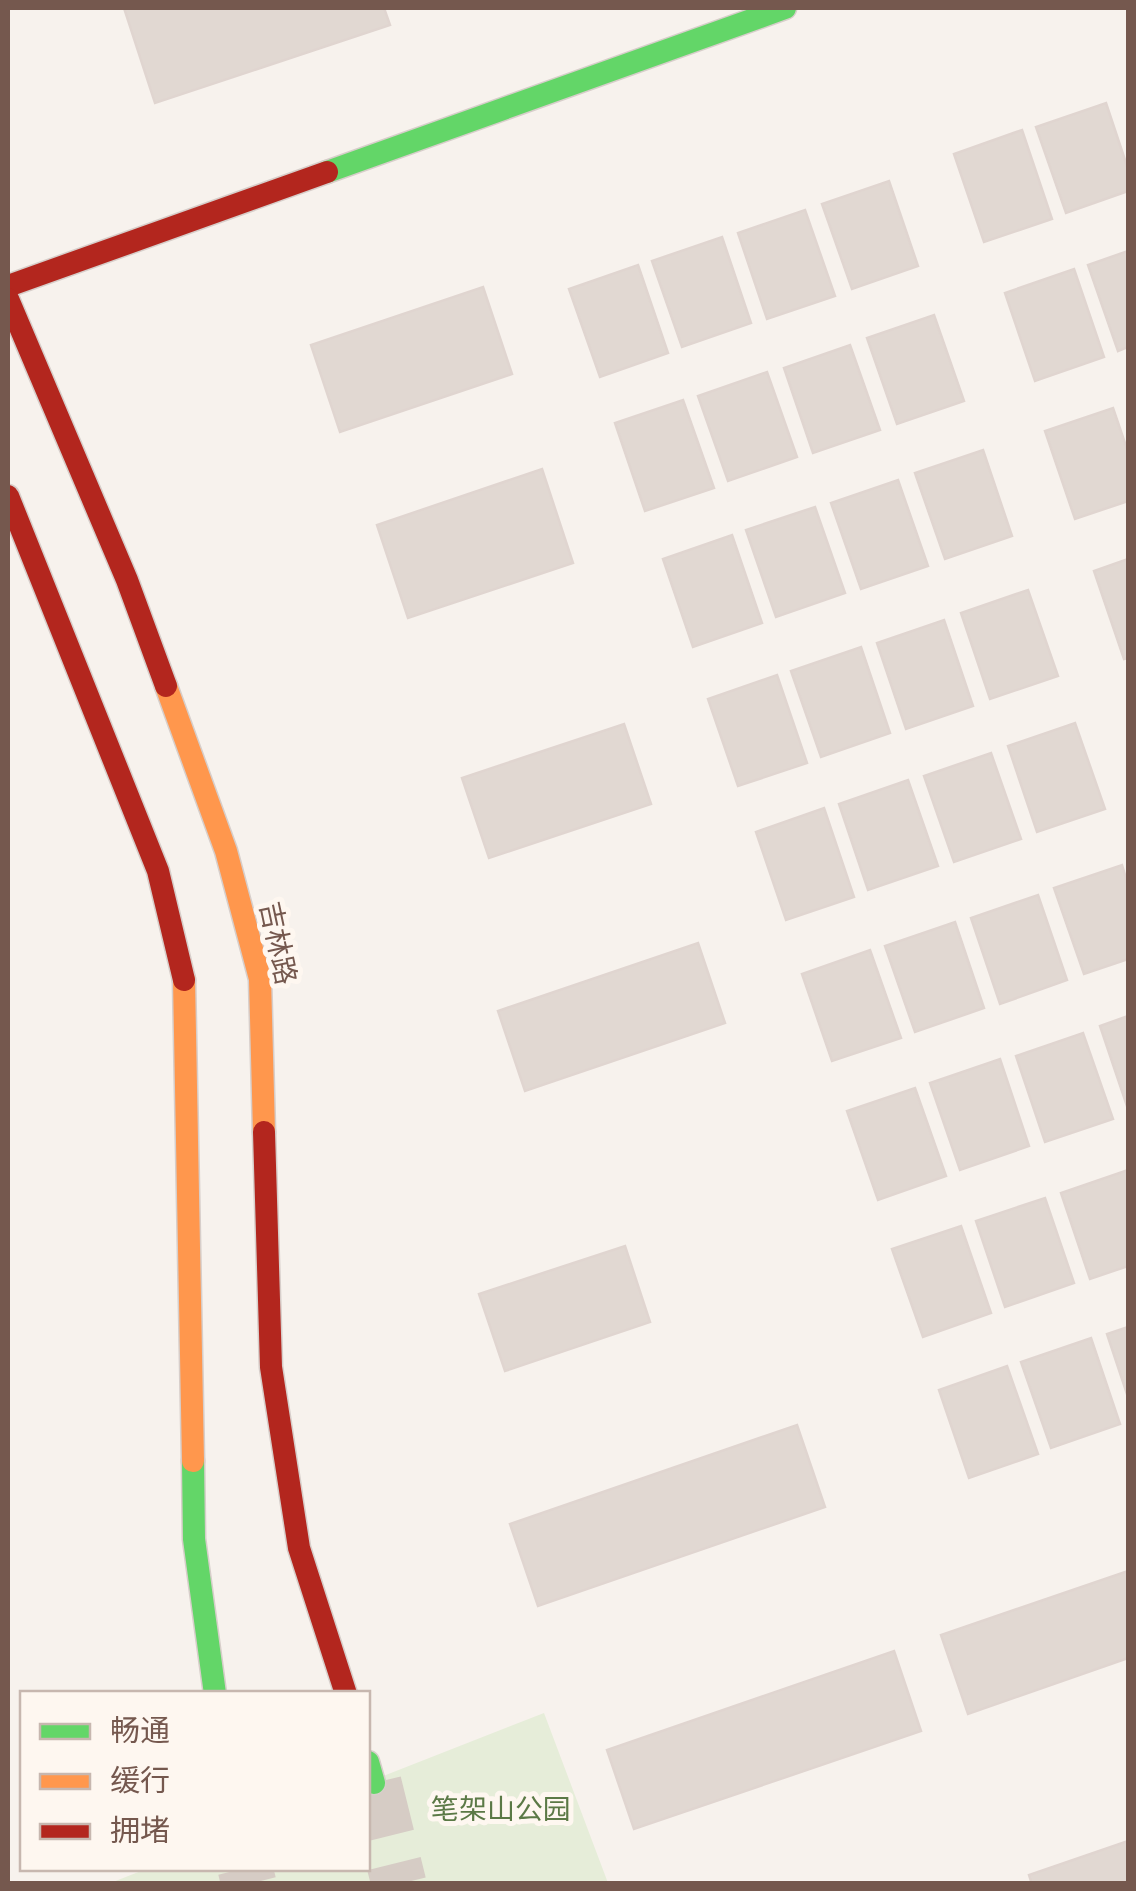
<svg xmlns="http://www.w3.org/2000/svg" width="1136" height="1891" viewBox="0 0 1136 1891" font-family="'DejaVu Sans','Noto Sans SC',sans-serif">
<rect width="100%" height="100%" fill="#f7f2ed"/>
<path fill="#e6edd9" d="M 544,1713 L 608,1883 L 108,1884 L 146,1869 L 368,1868 L 368,1782 Z"/>
<g fill="#e1d8d2" stroke="#e0d5d0" stroke-width="2.5">
<path d="M 124,8 L 384,8 L 390,25 L 155,103 Z"/>
<path d="M 1106,103 L 1128,169 L 1128,191 L 1066,213 L 1036,127 Z"/>
<path d="M 1022,130 L 1052,219 L 984,242 L 954,154 Z"/>
<path d="M 889,181 L 918,266 L 852,289 L 822,204 Z"/>
<path d="M 805,210 L 835,296 L 767,319 L 738,233 Z"/>
<path d="M 722,237 L 751,323 L 682,347 L 652,261 Z"/>
<path d="M 1128,251 L 1128,347 L 1118,351 L 1088,265 Z"/>
<path d="M 638,265 L 668,353 L 600,377 L 569,289 Z"/>
<path d="M 1074,269 L 1104,357 L 1035,381 L 1005,293 Z"/>
<path d="M 483,287 L 512,374 L 340,432 L 311,345 Z"/>
<path d="M 934,315 L 964,401 L 897,424 L 867,338 Z"/>
<path d="M 850,345 L 880,430 L 813,453 L 784,368 Z"/>
<path d="M 767,372 L 797,457 L 728,481 L 698,396 Z"/>
<path d="M 683,400 L 714,488 L 645,511 L 615,423 Z"/>
<path d="M 1113,408 L 1128,452 L 1128,501 L 1075,519 L 1045,431 Z"/>
<path d="M 983,450 L 1012,536 L 945,559 L 915,473 Z"/>
<path d="M 542,469 L 573,563 L 408,618 L 377,525 Z"/>
<path d="M 898,480 L 928,566 L 861,589 L 831,503 Z"/>
<path d="M 815,507 L 845,593 L 776,617 L 746,530 Z"/>
<path d="M 732,535 L 762,623 L 693,647 L 663,559 Z"/>
<path d="M 1128,559 L 1128,658 L 1124,659 L 1094,571 Z"/>
<path d="M 1028,590 L 1058,676 L 990,699 L 961,613 Z"/>
<path d="M 944,620 L 973,706 L 906,729 L 877,643 Z"/>
<path d="M 861,647 L 890,733 L 821,757 L 791,671 Z"/>
<path d="M 777,675 L 807,763 L 738,786 L 708,699 Z"/>
<path d="M 1075,723 L 1105,809 L 1037,832 L 1008,746 Z"/>
<path d="M 624,724 L 651,804 L 489,858 L 462,778 Z"/>
<path d="M 991,753 L 1021,839 L 954,862 L 924,776 Z"/>
<path d="M 908,780 L 938,866 L 868,890 L 839,804 Z"/>
<path d="M 824,808 L 854,897 L 786,920 L 756,832 Z"/>
<path d="M 1122,865 L 1128,885 L 1128,959 L 1084,974 L 1054,888 Z"/>
<path d="M 1038,895 L 1067,980 L 1000,1004 L 971,918 Z"/>
<path d="M 955,922 L 984,1008 L 915,1032 L 885,946 Z"/>
<path d="M 698,943 L 725,1023 L 525,1091 L 498,1011 Z"/>
<path d="M 870,950 L 901,1038 L 832,1061 L 802,974 Z"/>
<path d="M 1128,1016 L 1128,1109 L 1100,1026 Z"/>
<path d="M 1083,1033 L 1113,1119 L 1045,1142 L 1016,1056 Z"/>
<path d="M 1000,1059 L 1029,1146 L 960,1170 L 930,1083 Z"/>
<path d="M 915,1088 L 946,1176 L 878,1200 L 847,1111 Z"/>
<path d="M 1128,1170 L 1128,1266 L 1090,1279 L 1061,1193 Z"/>
<path d="M 1045,1198 L 1074,1283 L 1005,1307 L 976,1221 Z"/>
<path d="M 961,1226 L 991,1313 L 923,1337 L 892,1249 Z"/>
<path d="M 625,1246 L 650,1322 L 505,1371 L 479,1294 Z"/>
<path d="M 1128,1327 L 1128,1397 L 1107,1334 Z"/>
<path d="M 1091,1338 L 1120,1424 L 1051,1448 L 1021,1362 Z"/>
<path d="M 1007,1366 L 1038,1454 L 969,1478 L 939,1390 Z"/>
<path d="M 797,1425 L 825,1507 L 538,1606 L 510,1524 Z"/>
<path d="M 1128,1571 L 1128,1658 L 968,1714 L 941,1635 Z"/>
<path d="M 894,1651 L 921,1731 L 634,1829 L 607,1750 Z"/>
<path d="M 1128,1841 L 1128,1884 L 1032,1884 L 1029,1875 Z"/>
</g>
<g fill="none" stroke-linecap="round" stroke-linejoin="round">
<g stroke="#d6ccc5" stroke-width="55" stroke-dasharray="55 28" stroke-linecap="butt">
<path d="M 374,1783 L 399,1884"/>
<path d="M 245,1868 L 249,1884"/>
</g>
<defs>
<g id="fast">
<path d="M 327,172 L 785,8"/>
<path d="M 193,1461 L 194,1539 L 215,1694"/>
<path d="M 368,1762 L 374,1783"/>
</g>
<g id="slow">
<path d="M 166,686 L 226,851 L 260,979 L 264,1132"/>
<path d="M 184,980 L 193,1461"/>
</g>
<g id="jam">
<path d="M 8,286 L 327,172"/>
<path d="M 8,299 L 127,580 L 166,686"/>
<path d="M 8,496 L 158,871 L 184,980"/>
<path d="M 264,1132 L 271,1367 L 299,1548 L 346,1694"/>
</g>
</defs>
<use href="#fast" stroke="#d7ceca" stroke-width="25"/>
<use href="#slow" stroke="#d7ceca" stroke-width="25"/>
<use href="#jam" stroke="#d7ceca" stroke-width="25"/>
<use href="#fast" stroke="#63d668" stroke-width="22"/>
<use href="#slow" stroke="#ff974d" stroke-width="22"/>
<use href="#jam" stroke="#b3261e" stroke-width="22"/>
</g>
<g text-anchor="middle" dominant-baseline="central" stroke-width="10" stroke-linejoin="round" paint-order="stroke">
<g font-size="28" fill="#75584e" stroke="#fef7f0">
<text transform="translate(278 943) rotate(78)">吉林路</text>
</g>
<g font-size="28" fill="#5b7946" stroke="#fef7f0">
<text x="501" y="1809">笔架山公园</text>
</g>
</g>
<rect width="1136" height="1891" fill="none" stroke="#75584e" stroke-width="20"/>
<rect x="20" y="1691" width="350" height="180" fill="#fef7f0" stroke="#c7b7af" stroke-width="2.5"/>
<rect x="40" y="1724" width="50" height="15" fill="#63d668" stroke="#c7b7af" stroke-width="2.5"/>
<text x="110" y="1741" font-size="30" fill="#75584e">畅通</text>
<rect x="40" y="1774" width="50" height="15" fill="#ff974d" stroke="#c7b7af" stroke-width="2.5"/>
<text x="110" y="1791" font-size="30" fill="#75584e">缓行</text>
<rect x="40" y="1824" width="50" height="15" fill="#b3261e" stroke="#c7b7af" stroke-width="2.5"/>
<text x="110" y="1841" font-size="30" fill="#75584e">拥堵</text>
</svg>
